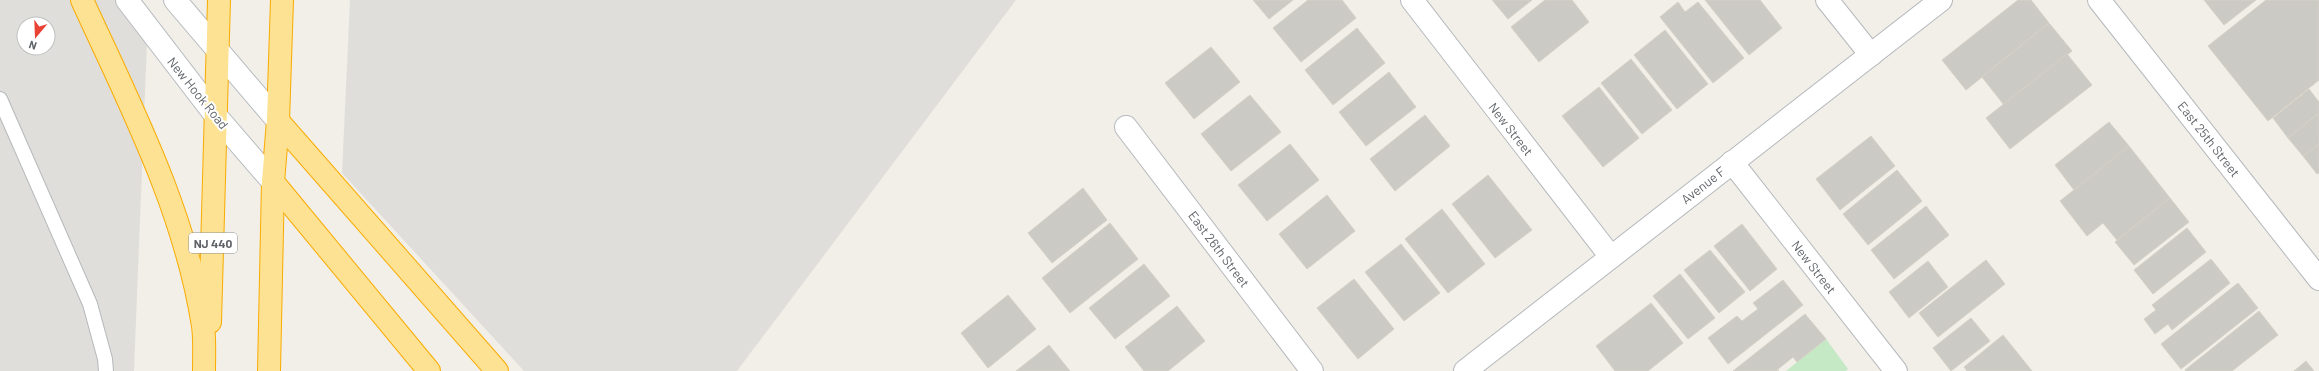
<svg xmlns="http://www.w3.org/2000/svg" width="2319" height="371" viewBox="0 0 2319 371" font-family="Barlow,sans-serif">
<rect width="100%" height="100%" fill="#f1efe8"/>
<g fill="#e0deda" fill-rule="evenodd">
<path d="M 0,0 L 142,0 L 148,17 L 134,371 L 0,371 ZM 24,24 L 48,24 L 48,48 L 24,48 Z"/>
<path d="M 350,0 L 1016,0 L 737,371 L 524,371 L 342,173 Z"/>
</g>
<path fill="#c5e8c5" d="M 1826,339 L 1848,369 L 1846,371 L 1786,371 Z"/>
<g fill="#cccac5" stroke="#d6d1c6">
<path d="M 1253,0 L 1293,0 L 1269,19 Z"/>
<path d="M 1308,0 L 1342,0 L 1356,18 L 1301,62 L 1273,28 Z"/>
<path d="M 1492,0 L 1532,0 L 1508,19 Z"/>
<path d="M 1545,0 L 1572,0 L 1589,22 L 1539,62 L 1511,27 Z"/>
<path d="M 1705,0 L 1760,0 L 1782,28 L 1749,55 Z"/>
<path d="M 2018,0 L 2031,0 L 2049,23 L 1966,90 L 1942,60 Z"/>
<path d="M 2204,0 L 2256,0 L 2224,25 Z"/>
<path d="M 2266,0 L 2319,0 L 2319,80 L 2268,121 L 2208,46 Z"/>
<path d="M 1678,2 L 1685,12 L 1698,2 L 1744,58 L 1713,83 L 1660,17 Z"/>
<path d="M 2049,23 L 2072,51 L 2004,105 L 1982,77 Z"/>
<path d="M 1357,28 L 1385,63 L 1333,105 L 1305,70 Z"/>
<path d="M 1665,30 L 1708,84 L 1677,109 L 1634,55 Z"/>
<path d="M 1211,47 L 1240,82 L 1194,119 L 1165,83 Z"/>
<path d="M 2067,54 L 2092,85 L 2010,149 L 1986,118 Z"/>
<path d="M 1631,59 L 1672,110 L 1642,134 L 1601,83 Z"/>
<path d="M 1389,72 L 1416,107 L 1366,146 L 1339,112 Z"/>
<path d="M 1599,87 L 1639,138 L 1603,167 L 1562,116 Z"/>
<path d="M 2309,89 L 2319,102 L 2319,113 L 2288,138 L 2273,118 Z"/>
<path d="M 1250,95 L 1281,132 L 1231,171 L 1201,134 Z"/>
<path d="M 2319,113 L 2319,144 L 2303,156 L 2288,138 Z"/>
<path d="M 1425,115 L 1450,146 L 1395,191 L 1370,159 Z"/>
<path d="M 2109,122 L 2129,146 L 2074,190 L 2055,165 Z"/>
<path d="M 1871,136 L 1895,166 L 1840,210 L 1816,179 Z"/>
<path d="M 1290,144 L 1319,180 L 1267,221 L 1238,185 Z"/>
<path d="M 2319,144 L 2319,173 L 2317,174 L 2303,156 Z"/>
<path d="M 2129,146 L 2170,198 L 2117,240 L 2103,223 L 2087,236 L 2060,201 Z"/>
<path d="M 1897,170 L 1922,201 L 1868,245 L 1843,214 Z"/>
<path d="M 1488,175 L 1532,230 L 1495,258 L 1452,204 Z"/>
<path d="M 1083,188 L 1107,220 L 1052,263 L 1028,233 Z"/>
<path d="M 1327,195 L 1355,231 L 1307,269 L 1279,234 Z"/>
<path d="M 2170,198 L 2189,222 L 2134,265 L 2115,242 Z"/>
<path d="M 1926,206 L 1949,235 L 1894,279 L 1871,250 Z"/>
<path d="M 1442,209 L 1485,264 L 1448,293 L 1405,239 Z"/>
<path d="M 1110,223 L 1138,259 L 1070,313 L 1042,278 Z"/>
<path d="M 1742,224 L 1777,269 L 1750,291 L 1714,246 Z"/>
<path d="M 2187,228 L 2206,252 L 2153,294 L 2134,270 Z"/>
<path d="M 1401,244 L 1440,293 L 1404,321 L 1365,272 Z"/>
<path d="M 1710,250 L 1745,292 L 1719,313 L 1684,270 Z"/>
<path d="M 2211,259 L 2230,283 L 2172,330 L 2168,324 L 2155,334 L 2144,319 L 2156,310 L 2152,305 Z"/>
<path d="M 1986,260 L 2005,284 L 1938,337 L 1919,313 Z"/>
<path d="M 1928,261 L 1948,287 L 1909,318 L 1889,292 Z"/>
<path d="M 1144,264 L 1170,296 L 1115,339 L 1089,308 Z"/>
<path d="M 1680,274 L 1715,318 L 1688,339 L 1653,296 Z"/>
<path d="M 1354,279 L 1394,329 L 1358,359 L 1317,308 Z"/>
<path d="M 1783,280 L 1803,305 L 1728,364 L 1708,338 L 1737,316 L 1742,321 L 1758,309 L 1753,303 Z"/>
<path d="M 2238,283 L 2258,308 L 2181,369 L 2161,344 Z"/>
<path d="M 1008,295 L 1036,329 L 988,368 L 961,333 Z"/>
<path d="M 1651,303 L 1683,343 L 1648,371 L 1615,371 L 1596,346 Z"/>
<path d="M 1177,306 L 1205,341 L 1168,371 L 1144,371 L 1125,347 Z"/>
<path d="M 2259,311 L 2278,335 L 2232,371 L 2186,371 L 2185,370 Z"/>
<path d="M 1805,314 L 1826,339 L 1797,362 L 1793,357 L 1777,370 L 1779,371 L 1733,371 Z"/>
<path d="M 1971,318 L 1990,341 L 1951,371 L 1933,348 Z"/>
<path d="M 2003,335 L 2032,371 L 1967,371 L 1964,367 Z"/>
<path d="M 1049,345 L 1070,371 L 1016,371 Z"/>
<path d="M 2306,361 L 2314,371 L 2294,371 Z"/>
</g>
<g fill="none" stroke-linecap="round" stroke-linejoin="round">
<defs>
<path id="lane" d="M 0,99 L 90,304 L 105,359 L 106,371"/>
<g id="street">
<path d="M 1412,0 L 1611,257"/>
<path d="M 1827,0 L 1871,55"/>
<path d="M 2099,0 L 2319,279"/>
<path d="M 1126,127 L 1312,371"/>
<path d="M 1732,162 L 1896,371"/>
<path d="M 1465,371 L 1941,0"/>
</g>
<g id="secondary">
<path d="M 127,0 L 216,116 L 273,182"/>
<path d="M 175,0 L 278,121"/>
</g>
<g id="highway">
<path d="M 82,0 C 130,105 185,210 203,326 C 205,340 204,356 204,371"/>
<path d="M 278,121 L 497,371"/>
<path d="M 273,182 L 429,371"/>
<path d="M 210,322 L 219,0"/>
<path d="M 269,371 L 273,182 L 278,121 L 282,0"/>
</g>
</defs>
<use href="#lane" stroke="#b5b8bc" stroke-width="16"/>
<use href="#street" stroke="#b5b8bc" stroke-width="24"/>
<use href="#secondary" stroke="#b6babf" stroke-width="24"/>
<use href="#highway" stroke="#f9ab00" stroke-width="24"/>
<use href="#lane" stroke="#fff" stroke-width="14"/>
<use href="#street" stroke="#fff" stroke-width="22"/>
<use href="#secondary" stroke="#fff" stroke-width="22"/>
<use href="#highway" stroke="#fde293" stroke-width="22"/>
</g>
<g text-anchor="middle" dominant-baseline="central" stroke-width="4" stroke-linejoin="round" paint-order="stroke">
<rect fill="#fff" stroke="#8f9295" stroke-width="1" x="189" y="233" width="48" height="20" rx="3"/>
<g font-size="12" font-weight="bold" fill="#5f6368">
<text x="213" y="243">NJ 440</text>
</g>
<g font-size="13" fill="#5f6368" stroke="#fff">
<text transform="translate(198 93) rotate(51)">New Hook Road</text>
<text transform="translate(1511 129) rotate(52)">New Street</text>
<text transform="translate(2209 139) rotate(52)">East 25th Street</text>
<text transform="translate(1703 185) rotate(-38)">Avenue F</text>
<text transform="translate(1219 249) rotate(53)">East 26th Street</text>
<text transform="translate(1814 267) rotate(52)">New Street</text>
</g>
</g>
<g transform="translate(36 36) rotate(199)"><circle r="19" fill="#ffffff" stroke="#bfc1c3"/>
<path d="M0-3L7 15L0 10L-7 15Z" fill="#ea4335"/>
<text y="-6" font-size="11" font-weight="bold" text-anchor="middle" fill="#5f6368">N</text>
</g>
</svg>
